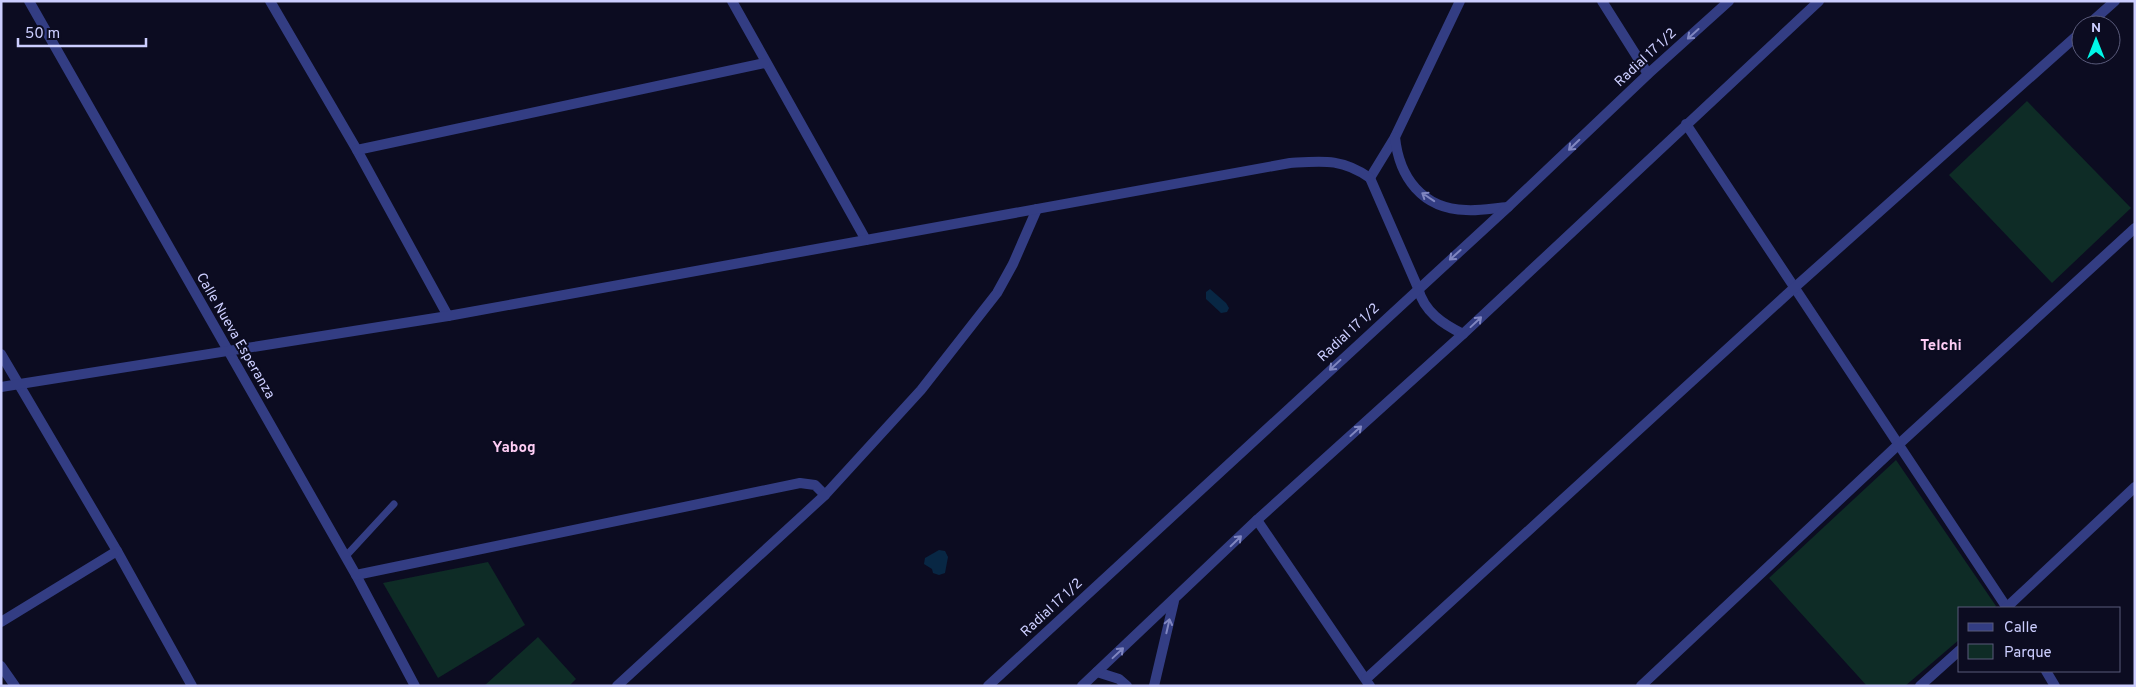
<svg xmlns="http://www.w3.org/2000/svg" width="2136" height="687" viewBox="0 0 2136 687" font-family="Overpass,sans-serif">
<rect width="100%" height="100%" fill="#0c0c21"/>
<g fill="#0e2c26">
<path d="M 2027,101 L 2131,208 L 2052,283 L 1949,175 Z"/>
<path d="M 1896,460 L 1996,606 L 1994,608 L 1960,608 L 1960,639 L 1905,686 L 1867,686 L 1769,578 Z"/>
<path d="M 488,562 L 525,625 L 438,678 L 383,583 Z"/>
<path d="M 538,637 L 576,679 L 569,686 L 484,686 Z"/>
</g>
<g fill="#082744">
<path d="M 1210,289 L 1226,303 L 1229,308 L 1227,312 L 1221,313 L 1206,299 L 1206,292 Z"/>
<path d="M 939,550 L 945,551 L 948,557 L 945,573 L 939,575 L 933,573 L 932,569 L 924,564 L 925,558 Z"/>
</g>
<g fill="none" stroke-linecap="round" stroke-linejoin="round">
<path stroke="#333d83" stroke-width="7" d="M 345,557 L 394,504"/>
<g stroke="#333d83" stroke-width="10">
<path d="M 29,1 L 356,575 L 415,686"/>
<path d="M 270,1 L 357,150 L 448,316"/>
<path d="M 732,1 L 866,240"/>
<path d="M 1602,1 L 1648,74"/>
<path d="M 2088,25 L 2115,1"/>
<path d="M 1686,124 L 2007,608"/>
<path d="M 357,150 L 765,63"/>
<path d="M 1370,178 L 1395,137 L 1460,1"/>
<path d="M 1,354 L 117,551 L 192,686"/>
<path d="M 1257,520 L 1370,686"/>
<path d="M 356,575 L 800,483 L 815,485 L 825,495"/>
<path d="M 2006,608 L 2135,487"/>
<path d="M 1,622 L 117,551"/>
<path d="M 1,666 L 15,686"/>
<path d="M 2046,671 L 2055,686"/>
<path d="M 1097,672 L 1119,679 L 1127,686"/>
<path d="M 1366,679 L 1794,288 L 2081,32"/>
<path d="M 617,686 L 825,495 L 921,390 L 997,293 L 1013,264 L 1037,209"/>
<path d="M 1154,686 L 1174,601"/>
<path d="M 1641,686 L 1899,444 L 2135,228"/>
<path d="M 1920,686 L 1960,650"/>
</g>
<g stroke="#333d83" stroke-width="10">
<path d="M 1395,137 C 1399,177 1422,209 1466,210 C 1479,211 1494,208 1508,207"/>
<path d="M 1,387 L 448,316 L 1290,163 C 1322,161 1342,158 1370,178 L 1418,288 C 1424,312 1443,324 1463,334"/>
<path d="M 988,686 L 1508,207 L 1648,74 L 1729,1"/>
<path d="M 1082,686 L 1257,520 L 1463,334 L 1819,1"/>
</g>
</g>
<defs><path id="oneway-shaft" d="M-6 0H5M1.5-3L5.5 0L1.5 3" fill="none" stroke-width="1.6" stroke-linecap="round" stroke-linejoin="round" transform="scale(1.25)"/></defs>
<g stroke="#8086c1">
<use href="#oneway-shaft" transform="translate(1693 34) rotate(138)"/>
<use href="#oneway-shaft" transform="translate(1574 145) rotate(136)"/>
<use href="#oneway-shaft" transform="translate(1428 197) rotate(-146)"/>
<use href="#oneway-shaft" transform="translate(1455 255) rotate(138)"/>
<use href="#oneway-shaft" transform="translate(1476 322) rotate(-43)"/>
<use href="#oneway-shaft" transform="translate(1335 365) rotate(137)"/>
<use href="#oneway-shaft" transform="translate(1356 431) rotate(-42)"/>
<use href="#oneway-shaft" transform="translate(1236 541) rotate(-44)"/>
<use href="#oneway-shaft" transform="translate(1168 626) rotate(-77)"/>
<use href="#oneway-shaft" transform="translate(1118 653) rotate(-43)"/>
</g>
<g text-anchor="middle" dominant-baseline="central" stroke-width="4" stroke-linejoin="round" paint-order="stroke">
<g font-size="14" fill="#ccceff" stroke="#0c0c21">
<text transform="translate(1646 58) rotate(-43)">Radial 17 1/2</text>
<text transform="translate(1349 333) rotate(-43)">Radial 17 1/2</text>
<text transform="translate(235 336) rotate(60)">Calle Nueva Esperanza</text>
<text transform="translate(1052 608) rotate(-43)">Radial 17 1/2</text>
</g>
<g font-size="15" font-weight="bold" fill="#ffcef5" stroke="#0c0c21">
<text x="1941" y="346">Telchi</text>
<text x="514" y="448">Yabog</text>
</g>
</g>
<rect width="2136" height="687" fill="none" stroke="#ccceff" stroke-width="5"/>
<rect x="1958" y="607" width="162" height="65" fill="#0c0c21" stroke="#595a7a"/>
<rect x="1968" y="623" width="25" height="8" fill="#333d83" stroke="#595a7a"/>
<text x="2004" y="632" font-size="15" fill="#ccceff">Calle</text>
<rect x="1968" y="644" width="25" height="15" fill="#0e2c26" stroke="#595a7a"/>
<text x="2004" y="657" font-size="15" fill="#ccceff">Parque</text>
<g transform="translate(2096 40)"><circle r="24" fill="#0c0c21" stroke="#595a7a"/>
<path d="M0-4L9 19L0 12L-9 19Z" fill="#00f7e8"/>
<text y="-8" font-size="14" font-weight="bold" text-anchor="middle" fill="#ccceff">N</text>
</g>
<path d="M18 38v8h128v-8" fill="none" stroke="#ccceff" stroke-width="2.5"/>
<text x="25" y="38" font-size="15" fill="#ccceff" stroke="#0c0c21" stroke-width="4" paint-order="stroke">50 m</text>
</svg>
